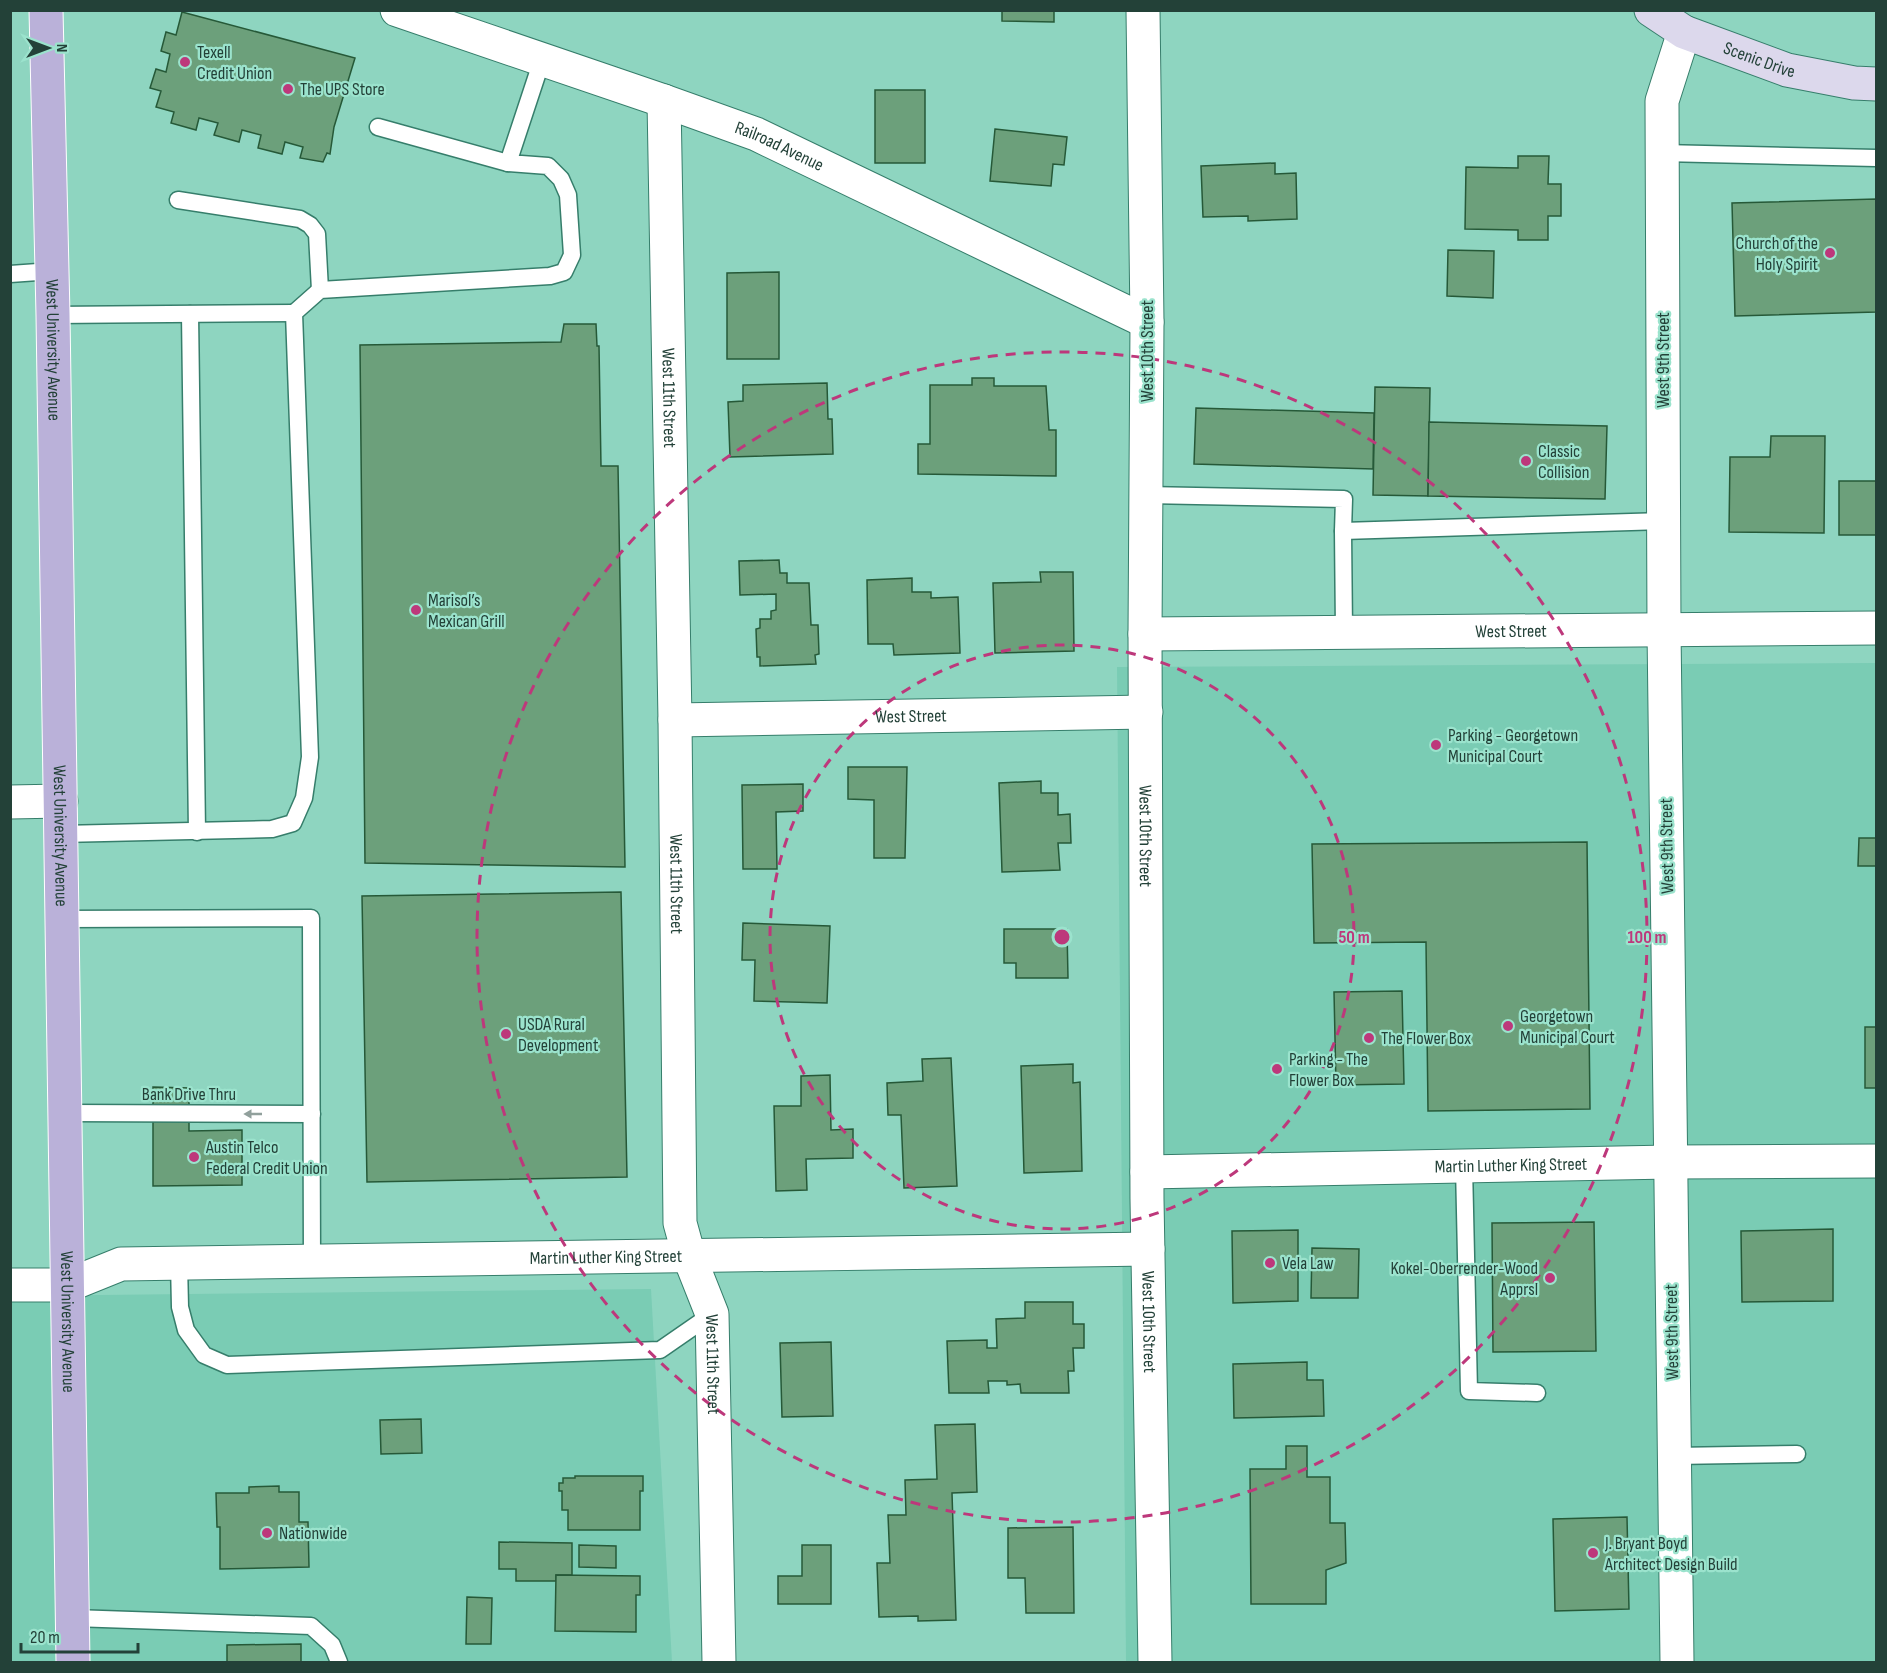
<svg xmlns="http://www.w3.org/2000/svg" width="1887" height="1673" viewBox="0 0 1887 1673" font-family="'Sofia Sans Condensed',sans-serif">
<rect width="100%" height="100%" fill="#8ed5c0"/>
<g fill="#7accb4">
<path d="M 1876,663 L 1876,1662 L 1126,1662 L 1117,667 Z"/>
<path d="M 651,1289 L 672,1662 L 11,1662 L 10,1296 Z"/>
</g>
<g fill="#6ca07b" stroke="#265938" stroke-width="1.5">
<path d="M 1002,10 L 1054,10 L 1054,22 L 1002,21 Z"/>
<path d="M 182,12 L 355,58 L 334,127 L 330,154 L 327,153 L 323,162 L 300,158 L 303,147 L 285,142 L 282,154 L 258,148 L 261,135 L 242,130 L 239,142 L 214,135 L 218,123 L 199,118 L 196,130 L 171,123 L 174,112 L 156,107 L 161,91 L 150,88 L 156,69 L 166,72 L 170,54 L 161,51 L 166,32 L 176,35 Z"/>
<rect x="875" y="90" width="50" height="73"/>
<path d="M 995,129 L 1067,137 L 1064,165 L 1053,164 L 1051,186 L 990,181 Z"/>
<path d="M 1518,156 L 1549,156 L 1548,184 L 1561,184 L 1561,216 L 1548,216 L 1548,240 L 1518,240 L 1518,230 L 1465,229 L 1466,167 L 1518,168 Z"/>
<path d="M 1275,163 L 1275,174 L 1296,173 L 1297,219 L 1248,221 L 1248,216 L 1203,217 L 1201,166 Z"/>
<path d="M 1876,199 L 1876,312 L 1735,316 L 1732,203 Z"/>
<path d="M 1448,250 L 1494,251 L 1493,298 L 1447,296 Z"/>
<path d="M 779,272 L 779,359 L 727,359 L 727,273 Z"/>
<path d="M 564,324 L 596,324 L 597,346 L 599,346 L 601,466 L 618,466 L 625,867 L 365,863 L 360,345 L 561,342 Z"/>
<path d="M 972,378 L 994,378 L 994,386 L 1046,386 L 1049,430 L 1056,430 L 1056,476 L 918,474 L 918,444 L 930,444 L 930,385 L 972,385 Z"/>
<path d="M 827,383 L 828,419 L 832,419 L 833,454 L 730,457 L 728,402 L 743,401 L 743,385 Z"/>
<path d="M 1375,387 L 1430,388 L 1428,496 L 1373,495 Z"/>
<path d="M 1196,408 L 1374,413 L 1373,469 L 1194,464 Z"/>
<path d="M 1429,422 L 1607,426 L 1605,499 L 1428,496 Z"/>
<path d="M 1771,436 L 1825,436 L 1824,533 L 1729,532 L 1730,457 L 1770,457 Z"/>
<rect x="1839" y="481" width="37" height="54"/>
<path d="M 779,560 L 780,573 L 787,573 L 787,583 L 809,583 L 811,625 L 818,625 L 819,654 L 815,655 L 816,664 L 760,666 L 760,657 L 757,657 L 756,629 L 760,628 L 760,619 L 771,619 L 771,611 L 776,610 L 776,594 L 740,595 L 739,561 Z"/>
<path d="M 1040,572 L 1073,572 L 1074,651 L 995,653 L 993,583 L 1041,582 Z"/>
<path d="M 912,578 L 912,592 L 931,592 L 931,598 L 958,597 L 960,653 L 894,655 L 893,644 L 868,644 L 867,580 Z"/>
<path d="M 848,767 L 907,767 L 905,858 L 874,858 L 874,800 L 848,799 Z"/>
<path d="M 1041,781 L 1041,793 L 1058,793 L 1058,815 L 1070,814 L 1071,843 L 1058,843 L 1060,870 L 1002,872 L 999,783 Z"/>
<path d="M 803,784 L 803,811 L 776,812 L 777,869 L 743,869 L 742,785 Z"/>
<path d="M 1859,838 L 1876,838 L 1876,970 L 1876,866 L 1858,866 Z"/>
<path d="M 1587,842 L 1590,1109 L 1428,1111 L 1426,942 L 1314,943 L 1312,844 Z"/>
<path d="M 621,892 L 627,1177 L 367,1182 L 362,896 Z"/>
<path d="M 743,923 L 830,926 L 827,1003 L 754,1001 L 755,960 L 742,960 Z"/>
<path d="M 1004,929 L 1067,929 L 1068,978 L 1016,978 L 1016,963 L 1004,963 Z"/>
<path d="M 1402,991 L 1404,1084 L 1336,1085 L 1334,992 Z"/>
<rect x="1865" y="1027" width="11" height="61"/>
<path d="M 951,1058 L 957,1186 L 904,1188 L 901,1115 L 888,1115 L 887,1083 L 923,1081 L 922,1059 Z"/>
<path d="M 1073,1064 L 1073,1083 L 1080,1082 L 1082,1171 L 1024,1173 L 1021,1066 Z"/>
<path d="M 830,1075 L 831,1130 L 853,1129 L 853,1158 L 806,1159 L 807,1190 L 776,1191 L 774,1106 L 801,1106 L 801,1076 Z"/>
<path d="M 153,1087 L 189,1088 L 189,1131 L 242,1130 L 242,1185 L 153,1186 Z"/>
<path d="M 1594,1222 L 1596,1351 L 1493,1352 L 1492,1223 Z"/>
<path d="M 1833,1229 L 1833,1301 L 1742,1302 L 1741,1231 Z"/>
<path d="M 1298,1230 L 1298,1301 L 1233,1303 L 1232,1231 Z"/>
<path d="M 1312,1248 L 1359,1249 L 1358,1298 L 1311,1298 Z"/>
<path d="M 1025,1302 L 1073,1302 L 1073,1324 L 1084,1324 L 1084,1348 L 1073,1348 L 1074,1371 L 1068,1371 L 1069,1393 L 1021,1393 L 1020,1384 L 1007,1385 L 1007,1381 L 988,1381 L 989,1393 L 949,1393 L 947,1341 L 987,1340 L 987,1348 L 997,1348 L 996,1319 L 1025,1318 Z"/>
<path d="M 831,1342 L 833,1416 L 782,1417 L 780,1343 Z"/>
<path d="M 1307,1362 L 1307,1380 L 1323,1380 L 1324,1416 L 1234,1418 L 1233,1364 Z"/>
<path d="M 421,1419 L 422,1453 L 381,1454 L 380,1420 Z"/>
<path d="M 975,1424 L 977,1492 L 952,1493 L 956,1620 L 918,1621 L 918,1616 L 879,1617 L 877,1563 L 890,1563 L 888,1515 L 906,1515 L 905,1480 L 937,1479 L 935,1425 Z"/>
<path d="M 1286,1446 L 1307,1446 L 1307,1477 L 1330,1477 L 1330,1523 L 1345,1523 L 1346,1563 L 1326,1570 L 1326,1604 L 1251,1604 L 1250,1469 L 1286,1469 Z"/>
<path d="M 575,1476 L 643,1476 L 643,1491 L 640,1491 L 640,1530 L 568,1530 L 568,1510 L 562,1510 L 562,1491 L 559,1491 L 559,1483 L 563,1483 L 563,1478 L 575,1478 Z"/>
<path d="M 279,1486 L 279,1492 L 299,1492 L 299,1522 L 308,1522 L 309,1567 L 220,1569 L 220,1527 L 217,1527 L 216,1493 L 249,1493 L 249,1487 Z"/>
<path d="M 1627,1517 L 1629,1609 L 1555,1611 L 1553,1519 Z"/>
<path d="M 1073,1527 L 1074,1613 L 1026,1613 L 1025,1578 L 1008,1578 L 1008,1528 Z"/>
<path d="M 499,1542 L 572,1543 L 572,1575 L 556,1575 L 556,1581 L 516,1581 L 516,1569 L 499,1569 Z"/>
<path d="M 579,1545 L 616,1546 L 616,1568 L 579,1567 Z"/>
<path d="M 802,1545 L 831,1545 L 831,1604 L 778,1604 L 778,1576 L 802,1576 Z"/>
<path d="M 556,1575 L 640,1576 L 640,1595 L 636,1595 L 636,1632 L 555,1631 Z"/>
<path d="M 467,1597 L 492,1598 L 491,1644 L 466,1644 Z"/>
<path d="M 301,1644 L 301,1662 L 227,1662 L 227,1645 Z"/>
</g>
<g fill="none" stroke-linecap="round" stroke-linejoin="round">
<defs>
<g id="lane">
<path d="M 378,127 L 508,163"/>
<path d="M 1662,153 L 1876,158"/>
<path d="M 178,200 L 300,219 L 310,225 L 317,234 L 320,290"/>
<path d="M 10,274 L 52,271"/>
<path d="M 190,314 L 197,832"/>
<path d="M 53,315 L 294,313"/>
<path d="M 1146,495 L 1344,499 L 1343,531 L 1664,521"/>
<path d="M 1343,531 L 1344,632"/>
<path d="M 61,834 L 272,829 L 293,823 L 304,798 L 310,757 L 294,313 L 320,290 L 550,276 L 564,272 L 572,255 L 568,195 L 561,179 L 548,166 L 508,163 L 542,60"/>
<path d="M 63,919 L 311,918 L 312,1261"/>
<path d="M 66,1113 L 312,1114"/>
<path d="M 1464,1166 L 1469,1391 L 1537,1393"/>
<path d="M 179,1263 L 180,1307 L 186,1330 L 204,1355 L 227,1365 L 660,1350 L 712,1314"/>
<path d="M 1674,1456 L 1797,1454"/>
<path d="M 73,1618 L 311,1626 L 332,1645 L 339,1662"/>
</g>
<g id="street">
<path id="s1" d="M 397,10 L 664,101 L 756,134 L 1147,322"/>
<path id="s2" d="M 1143,10 L 1147,322 L 1145,634 L 1147,1199 L 1155,1662"/>
<path id="s3" d="M 664,101 L 675,720 L 680,1223 L 689,1256 L 712,1314 L 719,1662"/>
<path id="s4" d="M 1145,634 L 1876,628"/>
<path id="s5" d="M 675,720 L 1146,712"/>
<path d="M 10,802 L 61,801"/>
<path id="s6" d="M 1147,1172 L 1670,1162 L 1876,1161"/>
<path id="s7" d="M 10,1285 L 69,1285 L 121,1264 L 1148,1249"/>
<path d="M 1677,1662 L 1664,630 L 1662,101 L 1684,32"/>
</g>
<g id="secondary">
<path id="s8" d="M 1651,10 L 1684,32 L 1787,70 L 1854,83 L 1876,84"/>
</g>
<g id="primary">
<path id="s9" d="M 46,10 L 53,315 L 73,1662"/>
</g>
</defs>
<use href="#lane" stroke="#367e6b" stroke-width="19"/>
<use href="#street" stroke="#367e6b" stroke-width="35"/>
<use href="#secondary" stroke="#367e6b" stroke-width="35"/>
<use href="#primary" stroke="#fff" stroke-width="35"/>
<use href="#lane" stroke="#fff" stroke-width="16"/>
<use href="#street" stroke="#fff" stroke-width="33"/>
<use href="#secondary" stroke="#dcd8ec" stroke-width="33"/>
<use href="#primary" stroke="#bab1d9" stroke-width="33"/>
</g>
<defs><path id="oneway-solid" d="M-6-.8H1V-3.2L6.5 0L1 3.2V.8H-6Z" transform="scale(1.5)"/></defs>
<use fill="#91a09c" href="#oneway-solid" transform="translate(253 1114) rotate(-180)"/>
<g fill="none" stroke="#bd387b" stroke-width="3" stroke-dasharray="10 8">
<circle cx="1062" cy="937" r="292"/>
<circle cx="1062" cy="937" r="585"/>
</g>
<g fill="#bd387b" stroke="#9be3cd" stroke-width="2">
<circle cx="185" cy="62" r="6"/>
<circle cx="288" cy="89" r="6"/>
<circle cx="1830" cy="253" r="6"/>
<circle cx="1526" cy="461" r="6"/>
<circle cx="416" cy="610" r="6"/>
<circle cx="1436" cy="745" r="6"/>
<circle cx="1508" cy="1026" r="6"/>
<circle cx="506" cy="1034" r="6"/>
<circle cx="1369" cy="1038" r="6"/>
<circle cx="1277" cy="1069" r="6"/>
<circle cx="194" cy="1157" r="6"/>
<circle cx="1270" cy="1263" r="6"/>
<circle cx="1550" cy="1278" r="6"/>
<circle cx="267" cy="1533" r="6"/>
<circle cx="1593" cy="1553" r="6"/>
</g>
<g text-anchor="middle" dominant-baseline="central" stroke-width="4.5" stroke-linejoin="round" paint-order="stroke">
<g font-size="18" fill="#234138" stroke="#9be3cd" text-anchor="start">
<text x="197" y="52">Texell<tspan x="197" dy="21">Credit Union</tspan></text>
<text x="300" y="89">The UPS Store</text>
<text x="1818" y="243" text-anchor="end">Church of the<tspan x="1818" dy="21">Holy Spirit</tspan></text>
<text x="1538" y="451">Classic<tspan x="1538" dy="21">Collision</tspan></text>
<text x="428" y="600">Marisol’s<tspan x="428" dy="21">Mexican Grill</tspan></text>
<text x="1448" y="735">Parking - Georgetown<tspan x="1448" dy="21">Municipal Court</tspan></text>
<text x="1520" y="1016">Georgetown<tspan x="1520" dy="21">Municipal Court</tspan></text>
<text x="518" y="1024">USDA Rural<tspan x="518" dy="21">Development</tspan></text>
<text x="1381" y="1038">The Flower Box</text>
<text x="1289" y="1059">Parking - The<tspan x="1289" dy="21">Flower Box</tspan></text>
<text x="206" y="1147">Austin Telco<tspan x="206" dy="21">Federal Credit Union</tspan></text>
<text x="1282" y="1263">Vela Law</text>
<text x="1538" y="1268" text-anchor="end">Kokel-Oberrender-Wood<tspan x="1538" dy="21">Apprsl</tspan></text>
<text x="279" y="1533">Nationwide</text>
<text x="1605" y="1543">J. Bryant Boyd<tspan x="1605" dy="21">Architect Design Build</tspan></text>
</g>
<g font-size="18" fill="#234138" stroke="#9be3cd">
<text stroke="none"><textPath href="#s8" startOffset="120">Scenic Drive</textPath></text>
<text stroke="none"><textPath href="#s1" startOffset="406">Railroad Avenue</textPath></text>
<text stroke="none"><textPath href="#s9" startOffset="340">West University Avenue</textPath></text>
<text transform="translate(1147 351) rotate(-90)">West 10th Street</text>
<text transform="translate(1663 360) rotate(-90)">West 9th Street</text>
<text stroke="none"><textPath href="#s3" startOffset="297">West 11th Street</textPath></text>
<text stroke="none"><textPath href="#s4" startOffset="366">West Street</textPath></text>
<text stroke="none"><textPath href="#s5" startOffset="236">West Street</textPath></text>
<text stroke="none"><textPath href="#s9" startOffset="826">West University Avenue</textPath></text>
<text stroke="none"><textPath href="#s2" startOffset="826">West 10th Street</textPath></text>
<text transform="translate(1667 846) rotate(-91)">West 9th Street</text>
<text stroke="none"><textPath href="#s3" startOffset="783">West 11th Street</textPath></text>
<text x="189" y="1094">Bank Drive Thru</text>
<text stroke="none"><textPath href="#s6" startOffset="364">Martin Luther King Street</textPath></text>
<text stroke="none"><textPath href="#s7" startOffset="600">Martin Luther King Street</textPath></text>
<text stroke="none"><textPath href="#s9" startOffset="1312">West University Avenue</textPath></text>
<text stroke="none"><textPath href="#s2" startOffset="1312">West 10th Street</textPath></text>
<text transform="translate(1672 1332) rotate(-91)">West 9th Street</text>
<text stroke="none"><textPath href="#s3" startOffset="1269">West 11th Street</textPath></text>
</g>
</g>
<circle cx="1062" cy="937" r="9" fill="#bd387b" stroke="#9be3cd" stroke-width="3"/>
<g font-size="18" text-anchor="middle" font-weight="bold" fill="#bd387b" stroke="#9be3cd" stroke-width="4.5" stroke-linejoin="round" paint-order="stroke">
<text x="1354" y="943">50 m</text>
<text x="1647" y="943">100 m</text>
</g>
<rect width="1887" height="1673" fill="none" stroke="#234138" stroke-width="24"/>
<g transform="translate(48 48) rotate(90)" stroke="#9be3cd" stroke-width="4.5" paint-order="stroke">
<path d="M0-4.5L10 22L0 15L-10 22Z" fill="#234138"/>
<text y="-9" font-size="16" font-weight="bold" text-anchor="middle" fill="#234138">N</text>
</g>
<path d="M21 1643v9h117v-9" fill="none" stroke="#234138" stroke-width="3"/>
<text x="30" y="1643" font-size="18" fill="#234138" stroke="#9be3cd" stroke-width="4.5" paint-order="stroke">20 m</text>
</svg>
